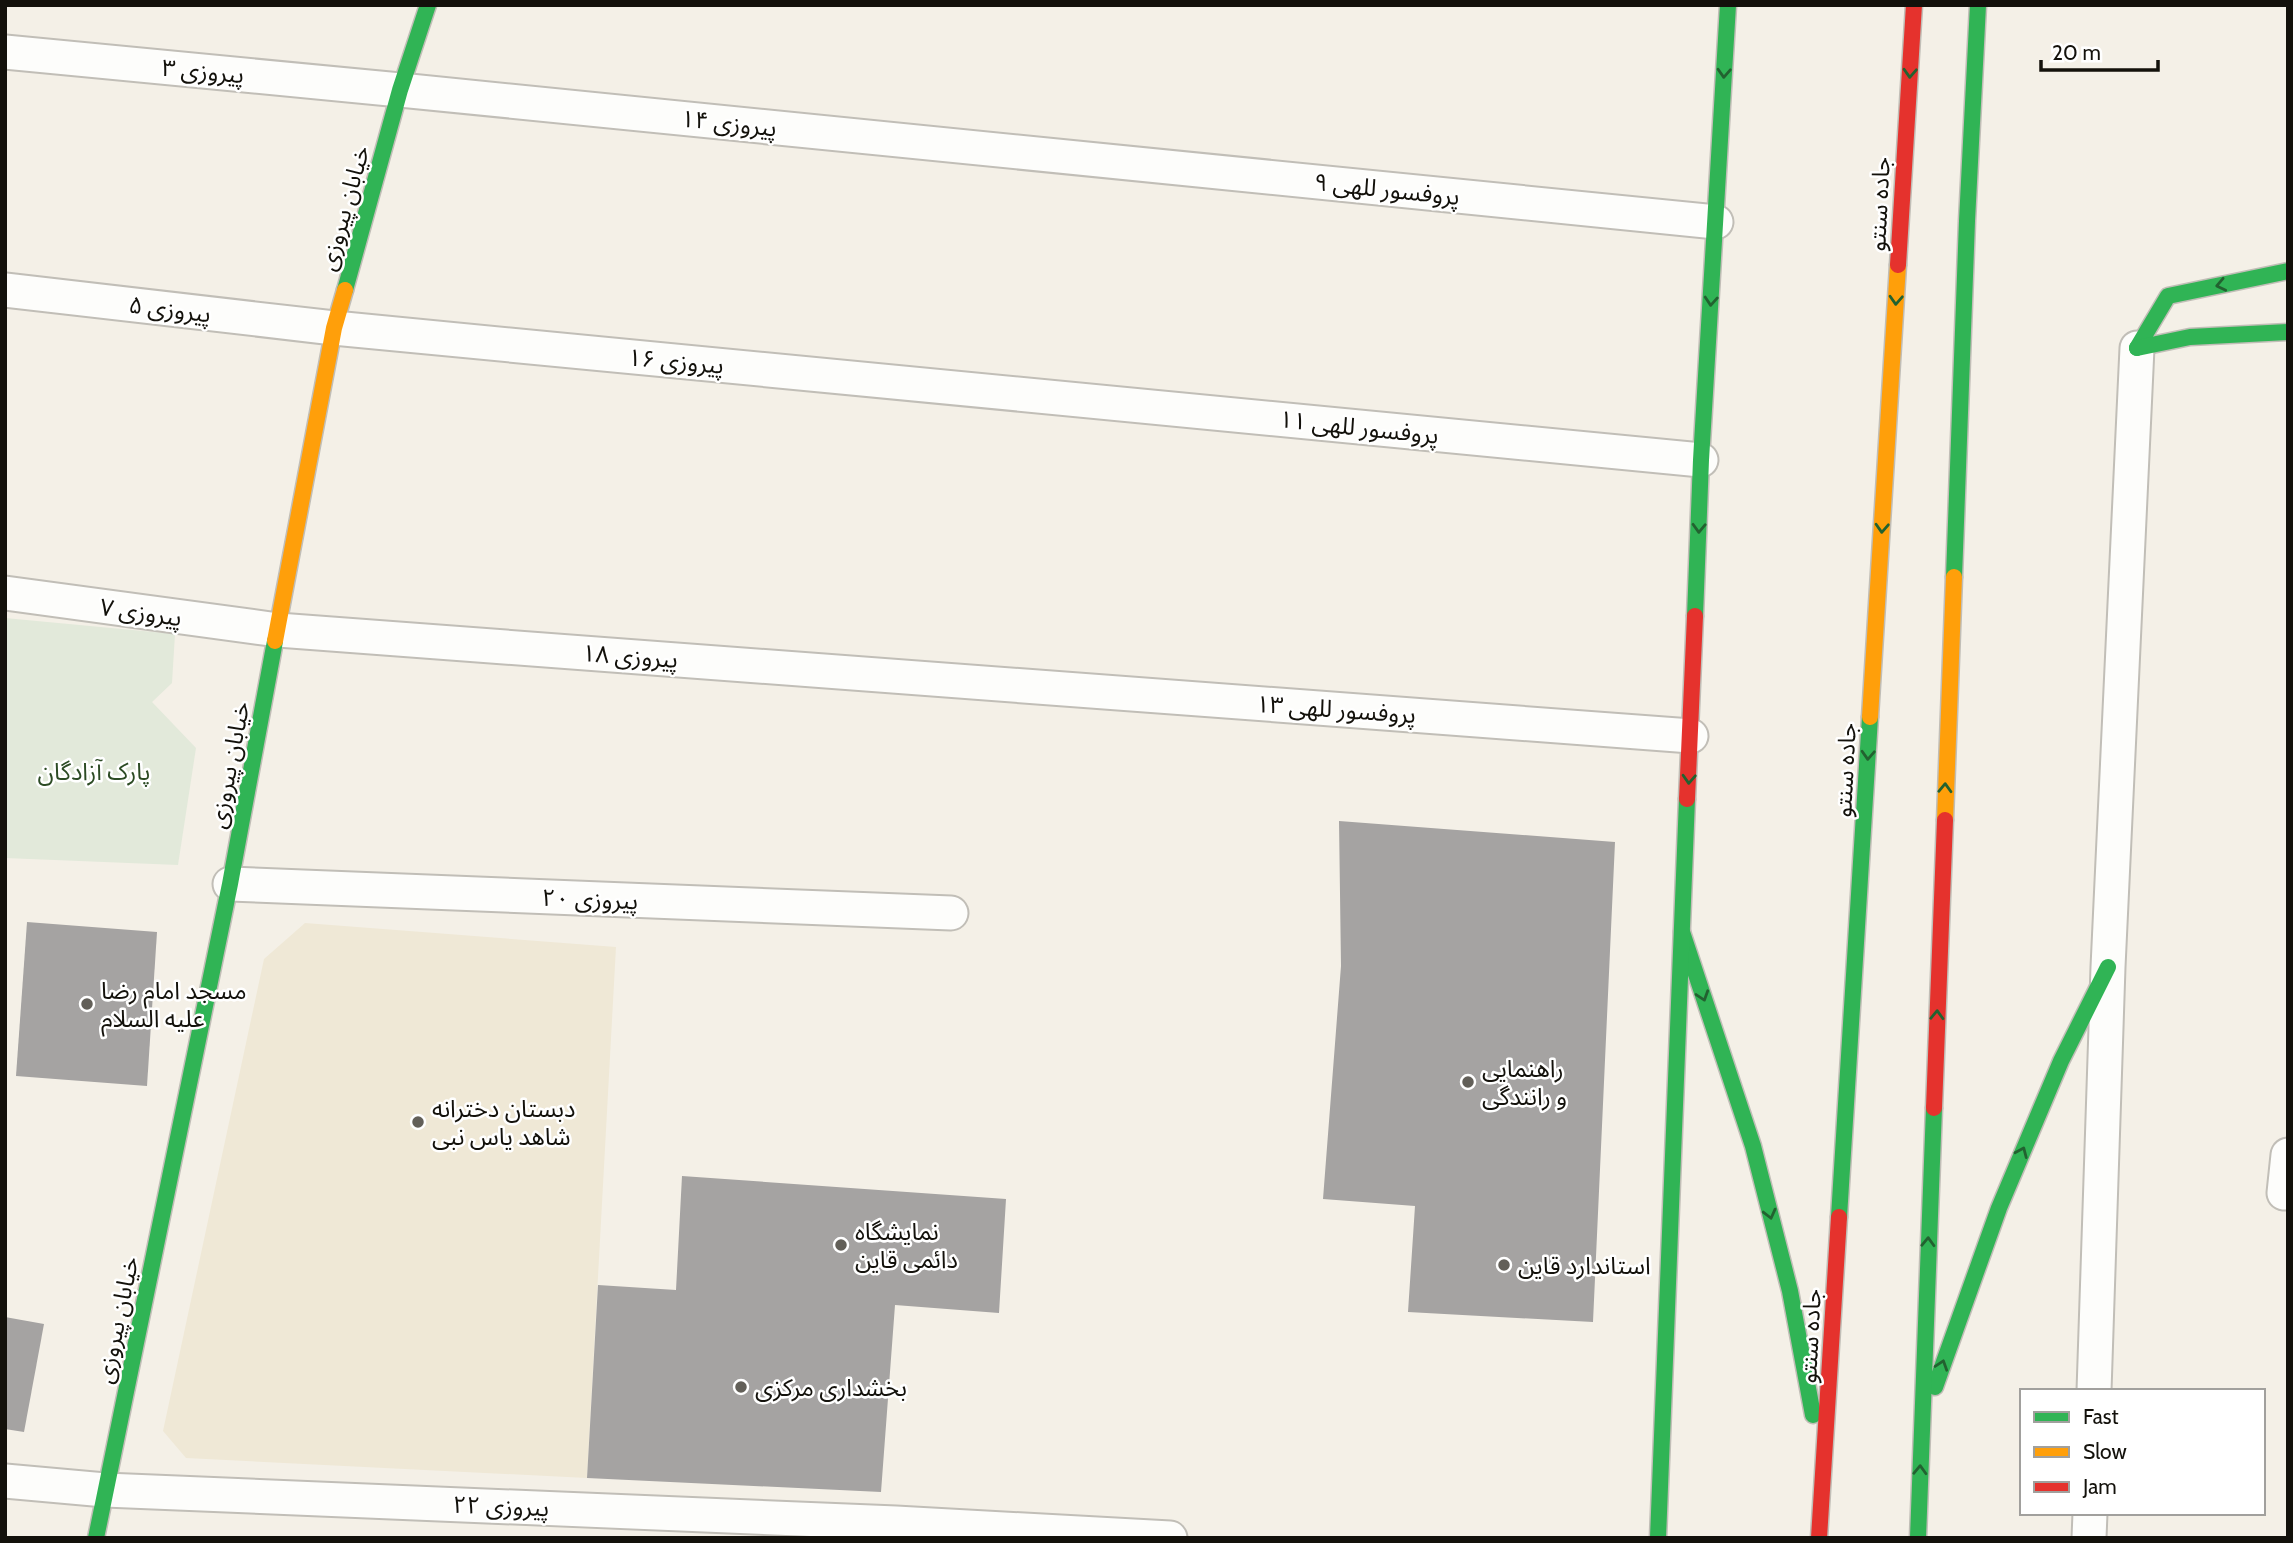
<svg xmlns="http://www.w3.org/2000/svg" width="2293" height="1543" viewBox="0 0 2293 1543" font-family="Cabin,'Noto Sans Arabic',sans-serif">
<rect width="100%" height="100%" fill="#f4f0e7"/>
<path fill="#efe8d6" d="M 305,923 L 616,947 L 587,1478 L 186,1458 L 163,1431 L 264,959 Z"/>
<path fill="#e2e9da" d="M 5,618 L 175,634 L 172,683 L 152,702 L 196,748 L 178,865 L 5,858 Z"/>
<g fill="#a5a3a2">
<path d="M 1339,821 L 1615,842 L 1593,1322 L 1408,1312 L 1415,1206 L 1323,1199 L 1341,966 Z"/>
<path d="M 27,922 L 157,932 L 147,1086 L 16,1076 Z"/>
<path d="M 682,1176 L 1006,1199 L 999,1313 L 895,1305 L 881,1492 L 587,1478 L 598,1285 L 676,1290 Z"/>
<path d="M 5,1317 L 44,1324 L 24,1432 L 5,1429 Z"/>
</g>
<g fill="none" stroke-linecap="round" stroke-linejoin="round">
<defs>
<g id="street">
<path d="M 5,52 L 400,90 L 1716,222"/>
<path d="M 5,290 L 334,328 L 1701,460"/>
<path d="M 5,593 L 278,630 L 1691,736"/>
<path d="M 230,884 L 951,913"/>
<path d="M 2288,1155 L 2284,1193 L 2288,1193"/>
<path d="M 2094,1391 L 2108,967 L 2137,348"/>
<path d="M 5,1481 L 105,1490 L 896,1523 L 1170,1538"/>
<path d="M 2089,1538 L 2090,1513"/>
</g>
<g id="fast">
<path d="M 345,290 L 400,90 L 428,5"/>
<path d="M 2137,348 L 2168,296 L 2288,271"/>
<path d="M 2137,348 L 2190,337 L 2288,332"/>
<path d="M 1954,577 L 1967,221 L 1978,5"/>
<path d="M 1695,616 L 1701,460 L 1728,5"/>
<path d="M 1682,932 L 1753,1146 L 1790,1291 L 1813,1415"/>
<path d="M 1839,1217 L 1870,717"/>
<path d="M 1935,1387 L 1999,1208 L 2061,1061 L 2108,967"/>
<path d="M 96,1538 L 230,884 L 275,641"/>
<path d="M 1658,1538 L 1687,799"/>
<path d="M 1918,1538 L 1934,1108"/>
</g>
<g id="slow">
<path d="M 275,641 L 334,328 L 345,290"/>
<path d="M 1870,717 L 1898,265"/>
<path d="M 1945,820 L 1954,577"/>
</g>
<g id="jam">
<path d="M 1898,265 L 1914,5"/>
<path d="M 1687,799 L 1695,616"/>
<path d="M 1934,1108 L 1945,820"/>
<path d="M 1819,1538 L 1839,1217"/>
</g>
</defs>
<use href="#street" stroke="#c1beb7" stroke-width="37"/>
<use href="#fast" stroke="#c1beb7" stroke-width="19"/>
<use href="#slow" stroke="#c1beb7" stroke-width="19"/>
<use href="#jam" stroke="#c1beb7" stroke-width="19"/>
<use href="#street" stroke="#fdfdfb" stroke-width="33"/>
<use href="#fast" stroke="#30b455" stroke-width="16"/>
<use href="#slow" stroke="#ff9f0a" stroke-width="16"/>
<use href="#jam" stroke="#e5322d" stroke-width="16"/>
</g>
<defs><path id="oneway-chevron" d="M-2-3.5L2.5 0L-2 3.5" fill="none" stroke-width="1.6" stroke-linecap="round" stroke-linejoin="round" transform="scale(1.75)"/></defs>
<g stroke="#226230">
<use href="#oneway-chevron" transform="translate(1724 73) rotate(93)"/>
<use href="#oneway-chevron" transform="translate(1910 73) rotate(93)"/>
<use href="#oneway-chevron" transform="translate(2221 285) rotate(168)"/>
<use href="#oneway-chevron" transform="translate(1896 300) rotate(93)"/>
<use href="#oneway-chevron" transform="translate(1711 301) rotate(94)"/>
<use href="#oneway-chevron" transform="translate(1699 528) rotate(92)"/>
<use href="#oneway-chevron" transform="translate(1882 528) rotate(93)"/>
<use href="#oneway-chevron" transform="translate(1868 755) rotate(93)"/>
<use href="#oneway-chevron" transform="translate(1689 779) rotate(93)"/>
<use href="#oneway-chevron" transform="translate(1945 788) rotate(-88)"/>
<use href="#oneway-chevron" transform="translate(1703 996) rotate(72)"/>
<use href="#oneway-chevron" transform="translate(1937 1015) rotate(-88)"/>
<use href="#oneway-chevron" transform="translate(2022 1152) rotate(-67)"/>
<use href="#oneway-chevron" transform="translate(1770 1214) rotate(76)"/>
<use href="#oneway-chevron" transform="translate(1928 1242) rotate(-88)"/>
<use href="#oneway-chevron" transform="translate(1942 1365) rotate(-72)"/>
<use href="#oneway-chevron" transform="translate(1920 1470) rotate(-88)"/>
</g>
<g fill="#625f58" stroke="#fff" stroke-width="2.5">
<circle cx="87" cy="1004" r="7"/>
<circle cx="1468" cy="1082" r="7"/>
<circle cx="418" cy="1122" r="7"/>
<circle cx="841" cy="1245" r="7"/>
<circle cx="1504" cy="1265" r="7"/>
<circle cx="741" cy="1387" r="7"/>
</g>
<g text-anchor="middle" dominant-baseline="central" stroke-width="5" stroke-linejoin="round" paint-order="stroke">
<g font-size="24" fill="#13110b" stroke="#fff">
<text transform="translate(203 71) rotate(5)">پیروزی ۳</text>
<text transform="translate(729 123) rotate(6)">پیروزی ۱۴</text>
<text transform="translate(1387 189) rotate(6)">پروفسور للهی ۹</text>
<text transform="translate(1879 204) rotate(-87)">جاده سنتو</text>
<text transform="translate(344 208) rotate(-74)">خیابان پیروزی</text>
<text transform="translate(170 309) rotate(7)">پیروزی ۵</text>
<text transform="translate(676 361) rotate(5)">پیروزی ۱۶</text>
<text transform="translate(1359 427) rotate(6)">پروفسور للهی ۱۱</text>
<text transform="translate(141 612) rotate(8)">پیروزی ۷</text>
<text transform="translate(630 656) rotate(4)">پیروزی ۱۸</text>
<text transform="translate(1336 709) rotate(4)">پروفسور للهی ۱۳</text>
<text transform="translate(229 765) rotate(-79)">خیابان پیروزی</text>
<text transform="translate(1845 770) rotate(-87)">جاده سنتو</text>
<text transform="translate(590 899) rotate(2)">پیروزی ۲۰</text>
<text transform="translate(117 1320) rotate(-78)">خیابان پیروزی</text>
<text transform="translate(1810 1336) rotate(-87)">جاده سنتو</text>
<text transform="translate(501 1506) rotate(2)">پیروزی ۲۲</text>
</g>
<g font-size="24" fill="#2c4b24" stroke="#fff">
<text x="94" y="771">پارک آزادگان</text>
</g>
<g font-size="24" fill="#13110b" stroke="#fff" text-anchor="start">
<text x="101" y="990">مسجد امام رضا<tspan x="101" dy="28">علیه السلام</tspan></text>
<text x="1482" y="1068">راهنمایی<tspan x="1482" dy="28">و رانندگی</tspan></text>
<text x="432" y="1108">دبستان دخترانه<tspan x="432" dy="28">شاهد یاس نبی</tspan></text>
<text x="855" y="1231">نمایشگاه<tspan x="855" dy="28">دائمی قاین</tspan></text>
<text x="1518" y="1265">استاندارد قاین</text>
<text x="755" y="1387">بخشداری مرکزی</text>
</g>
</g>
<rect width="2293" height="1543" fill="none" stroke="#13110b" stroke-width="14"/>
<rect x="2020" y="1389" width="245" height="126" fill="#ffffff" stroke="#a1a09d" stroke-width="2"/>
<rect x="2034" y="1412" width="35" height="10" fill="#30b455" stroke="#a1a09d" stroke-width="2"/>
<text x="2083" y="1424" font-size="21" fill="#13110b">Fast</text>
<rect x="2034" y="1447" width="35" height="10" fill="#ff9f0a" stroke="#a1a09d" stroke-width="2"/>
<text x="2083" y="1459" font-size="21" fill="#13110b">Slow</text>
<rect x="2034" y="1482" width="35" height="10" fill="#e5322d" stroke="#a1a09d" stroke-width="2"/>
<text x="2083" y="1494" font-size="21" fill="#13110b">Jam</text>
<path d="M2041 60v10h117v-10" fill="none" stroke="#13110b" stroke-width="3.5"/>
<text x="2052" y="60" font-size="21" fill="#13110b" stroke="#ffffff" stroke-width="5" paint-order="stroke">20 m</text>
</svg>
